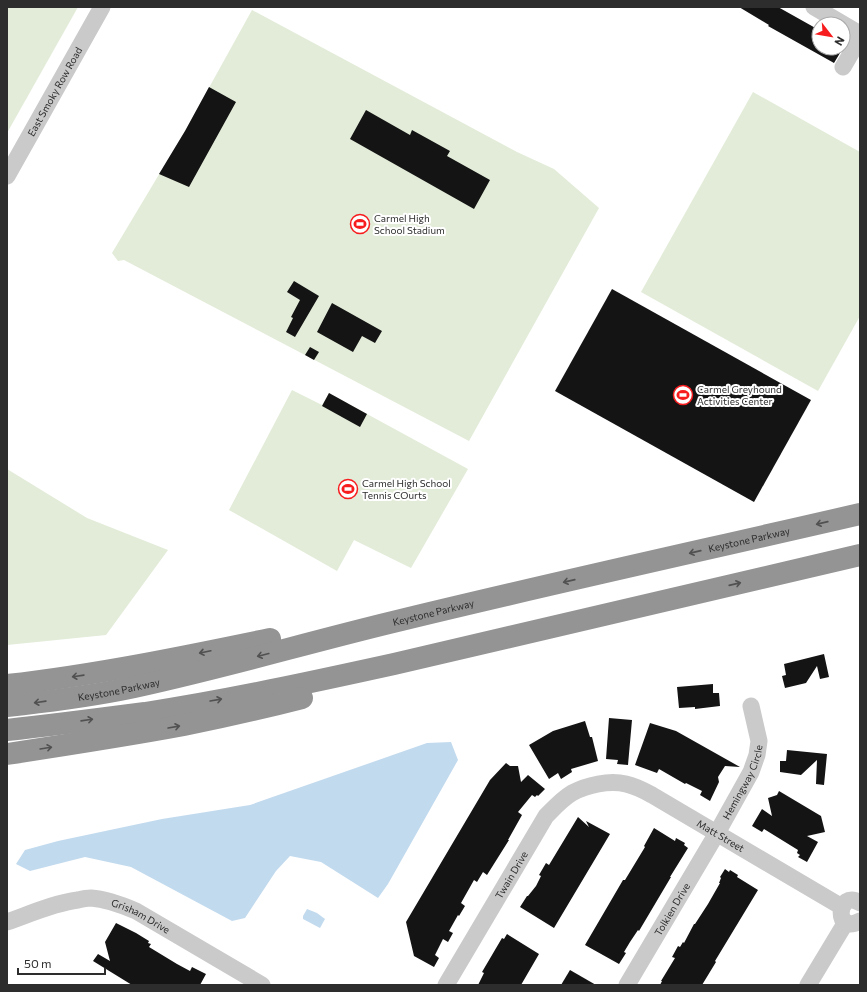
<svg xmlns="http://www.w3.org/2000/svg" width="867" height="992" viewBox="0 0 867 992" font-family="Commissioner,sans-serif">
<rect width="100%" height="100%" fill="#fff"/>
<g fill="#e2ecd8">
<path d="M 7,7 L 78,7 L 7,133 Z"/>
<path d="M 252,10 L 517,152 L 554,169 L 599,208 L 469,441 L 124,260 L 118,261 L 112,253 L 185,131 Z"/>
<path d="M 753,92 L 860,152 L 860,316 L 818,391 L 641,292 Z"/>
<path d="M 292,390 L 322,405 L 329,393 L 367,414 L 468,469 L 411,568 L 354,540 L 337,571 L 229,510 Z"/>
<path d="M 7,469 L 87,518 L 168,550 L 106,635 L 7,645 Z"/>
</g>
<g fill="#c2daee">
<path d="M 451,742 L 458,760 L 388,884 L 378,898 L 321,862 L 290,856 L 276,871 L 245,918 L 232,921 L 131,867 L 85,857 L 30,871 L 16,864 L 25,850 L 58,841 L 162,819 L 250,805 L 427,743 Z"/>
<path d="M 307,909 L 317,913 L 325,919 L 320,928 L 303,919 L 303,916 Z"/>
</g>
<g fill="#141414">
<path d="M 739,7 L 778,7 L 819,30 L 819,48 L 843,48 L 834,63 L 768,26 L 769,25 Z"/>
<path d="M 209,87 L 236,102 L 189,187 L 159,174 L 185,131 Z"/>
<path d="M 366,110 L 410,135 L 412,130 L 450,151 L 447,156 L 490,180 L 474,209 L 350,139 Z"/>
<path d="M 294,281 L 319,296 L 295,337 L 286,332 L 293,318 L 291,317 L 300,300 L 287,292 Z"/>
<path d="M 612,289 L 811,400 L 754,502 L 555,391 Z"/>
<path d="M 332,303 L 382,331 L 375,343 L 362,336 L 353,352 L 317,332 Z"/>
<path d="M 310,347 L 319,352 L 314,360 L 305,355 Z"/>
<path d="M 329,393 L 367,414 L 360,427 L 322,406 Z"/>
<path d="M 824,654 L 829,677 L 820,679 L 817,666 L 806,683 L 785,688 L 782,676 L 786,675 L 784,664 Z"/>
<path d="M 713,684 L 713,693 L 719,693 L 720,706 L 695,709 L 695,707 L 679,708 L 677,687 Z"/>
<path d="M 609,718 L 632,720 L 628,765 L 617,764 L 618,760 L 606,759 Z"/>
<path d="M 585,721 L 590,737 L 592,737 L 598,761 L 571,769 L 572,772 L 561,779 L 558,773 L 549,779 L 529,745 L 553,731 Z"/>
<path d="M 650,723 L 676,731 L 740,767 L 725,766 L 718,777 L 719,782 L 710,801 L 700,795 L 702,791 L 686,783 L 685,784 L 659,769 L 657,773 L 635,765 Z"/>
<path d="M 787,750 L 827,754 L 824,785 L 816,784 L 817,760 L 801,775 L 780,772 L 780,761 L 786,761 Z"/>
<path d="M 506,763 L 510,766 L 518,766 L 521,782 L 528,775 L 545,789 L 538,796 L 537,795 L 535,797 L 532,795 L 518,812 L 522,815 L 508,840 L 509,840 L 487,875 L 483,872 L 477,882 L 474,880 L 461,903 L 465,906 L 459,916 L 458,915 L 449,931 L 453,933 L 448,942 L 443,939 L 435,955 L 439,958 L 434,967 L 414,956 L 406,922 L 490,780 Z"/>
<path d="M 779,791 L 821,816 L 825,832 L 807,836 L 818,842 L 807,862 L 798,857 L 800,855 L 797,853 L 798,850 L 764,829 L 762,832 L 752,826 L 762,809 L 772,816 L 768,798 L 777,795 Z"/>
<path d="M 578,817 L 589,827 L 586,821 L 610,834 L 554,928 L 520,907 L 527,896 L 528,896 L 536,886 L 541,876 L 539,875 L 546,863 L 549,865 Z"/>
<path d="M 654,828 L 675,841 L 676,838 L 685,843 L 684,845 L 688,848 L 670,877 L 671,877 L 639,931 L 638,930 L 630,942 L 624,952 L 626,953 L 619,964 L 585,945 L 623,880 L 625,880 L 645,847 L 644,846 Z"/>
<path d="M 725,869 L 729,872 L 730,870 L 738,875 L 737,877 L 758,890 L 715,961 L 716,962 L 702,985 L 660,985 L 662,981 L 661,981 L 675,958 L 672,957 L 678,946 L 680,947 L 683,942 L 684,943 L 694,924 L 695,924 L 708,904 L 720,883 L 719,883 L 721,878 L 720,877 Z"/>
<path d="M 116,923 L 136,933 L 149,941 L 148,943 L 151,944 L 149,947 L 177,964 L 190,971 L 192,967 L 206,974 L 200,985 L 132,985 L 93,961 L 98,954 L 110,961 L 105,942 Z"/>
<path d="M 507,934 L 539,954 L 521,985 L 478,985 L 484,973 L 482,972 L 502,938 L 504,939 Z"/>
<path d="M 570,970 L 596,985 L 561,985 Z"/>
</g>
<g fill="none" stroke-linecap="round" stroke-linejoin="round">
<g stroke="#cacaca" stroke-width="17">
<path d="M 814,7 L 860,34"/>
<path d="M 843,67 L 860,38"/>
<path id="s1" d="M 7,176 L 102,7"/>
<path d="M 860,903 C 837,888 833,936 860,921"/>
<path id="s2" d="M 7,922 C 30,914 54,903 78,900 C 82,899 87,898 91,898 C 106,899 122,905 136,911 L 262,985"/>
<path id="s3" d="M 446,985 L 546,816 C 554,808 562,799 572,793 C 587,785 609,780 626,784 C 635,786 643,790 652,795 L 842,907"/>
<path id="s4" d="M 627,985 L 717,833 L 751,772 L 757,755 L 759,741 L 751,706"/>
<path d="M 808,985 L 846,922"/>
</g>
<g stroke="#949494" stroke-width="22">
<path d="M 7,685 C 96,675 183,657 270,639"/>
<path id="s5" d="M 7,706 C 45,702 83,697 120,690 C 212,671 302,644 393,622 C 548,584 704,550 860,514"/>
<path d="M 7,730 C 53,725 99,719 145,713 C 229,700 312,682 394,664 L 860,555"/>
<path d="M 7,754 C 66,745 125,736 184,725 C 224,717 263,708 302,698"/>
</g>
</g>
<defs><path id="oneway-shaft" d="M-6 0H5M1.5-3L5.5 0L1.5 3" fill="none" stroke-width="1.6" stroke-linecap="round" stroke-linejoin="round"/></defs>
<g stroke="#515151">
<use href="#oneway-shaft" transform="translate(822 523) rotate(167)"/>
<use href="#oneway-shaft" transform="translate(695 552) rotate(167)"/>
<use href="#oneway-shaft" transform="translate(569 581) rotate(167)"/>
<use href="#oneway-shaft" transform="translate(735 584) rotate(-13)"/>
<use href="#oneway-shaft" transform="translate(205 652) rotate(168)"/>
<use href="#oneway-shaft" transform="translate(263 655) rotate(166)"/>
<use href="#oneway-shaft" transform="translate(78 676) rotate(172)"/>
<use href="#oneway-shaft" transform="translate(216 700) rotate(-10)"/>
<use href="#oneway-shaft" transform="translate(40 702) rotate(172)"/>
<use href="#oneway-shaft" transform="translate(87 720) rotate(-8)"/>
<use href="#oneway-shaft" transform="translate(174 727) rotate(-10)"/>
<use href="#oneway-shaft" transform="translate(46 748) rotate(-9)"/>
</g>
<defs>
<symbol id="stadium-ring" viewBox="-11 -11 22 22"><circle r="9.5" fill="#fff" stroke="#f71c1e" stroke-width="1.5"/><path d="M0-5a6.5 5 0 1 0 0 10a6.5 5 0 1 0 0-10ZM-3.5-1.8h7v3.6h-7Z" fill="#f71c1e"/></symbol>
</defs>
<g fill-rule="evenodd">
<use href="#stadium-ring" x="349" y="213" width="22" height="22"/>
<use href="#stadium-ring" x="672" y="384" width="22" height="22"/>
<use href="#stadium-ring" x="337" y="478" width="22" height="22"/>
</g>
<g text-anchor="middle" dominant-baseline="central" stroke-width="4" stroke-linejoin="round" paint-order="stroke">
<g font-size="10" fill="#2d2d2d" stroke="#fff">
<text stroke="none"><textPath href="#s1" startOffset="97">East Smoky Row Road</textPath></text>
<text stroke="none"><textPath href="#s5" startOffset="761">Keystone Parkway</textPath></text>
<text stroke="none"><textPath href="#s5" startOffset="437">Keystone Parkway</textPath></text>
<text stroke="none"><textPath href="#s5" startOffset="113">Keystone Parkway</textPath></text>
<text stroke="none"><textPath href="#s4" startOffset="234">Hemingway Circle</textPath></text>
<text stroke="none"><textPath href="#s3" startOffset="395">Matt Street</textPath></text>
<text stroke="none"><textPath href="#s3" startOffset="128">Twain Drive</textPath></text>
<text stroke="none"><textPath href="#s4" startOffset="88">Tolkien Drive</textPath></text>
<text stroke="none"><textPath href="#s2" startOffset="141">Grisham Drive</textPath></text>
</g>
<g font-size="10" fill="#2d2d2d" stroke="#fff" text-anchor="start">
<text x="374" y="218">Carmel High<tspan x="374" dy="12">School Stadium</tspan></text>
<text x="697" y="389">Carmel Greyhound<tspan x="697" dy="12">Activities Center</tspan></text>
<text x="362" y="483">Carmel High School<tspan x="362" dy="12">Tennis COurts</tspan></text>
</g>
</g>
<rect width="867" height="992" fill="none" stroke="#2d2d2d" stroke-width="16"/>
<g transform="translate(831 36) rotate(121)"><circle r="19" fill="#ffffff" stroke="#ababab"/>
<path d="M0-3L7 15L0 10L-7 15Z" fill="#f71c1e"/>
<text y="-6" font-size="11" font-weight="bold" text-anchor="middle" fill="#2d2d2d">N</text>
</g>
<path d="M18 968v6h87v-6" fill="none" stroke="#2d2d2d" stroke-width="2"/>
<text x="24" y="968" font-size="12" fill="#2d2d2d" stroke="#ffffff" stroke-width="3" paint-order="stroke">50 m</text>
</svg>
